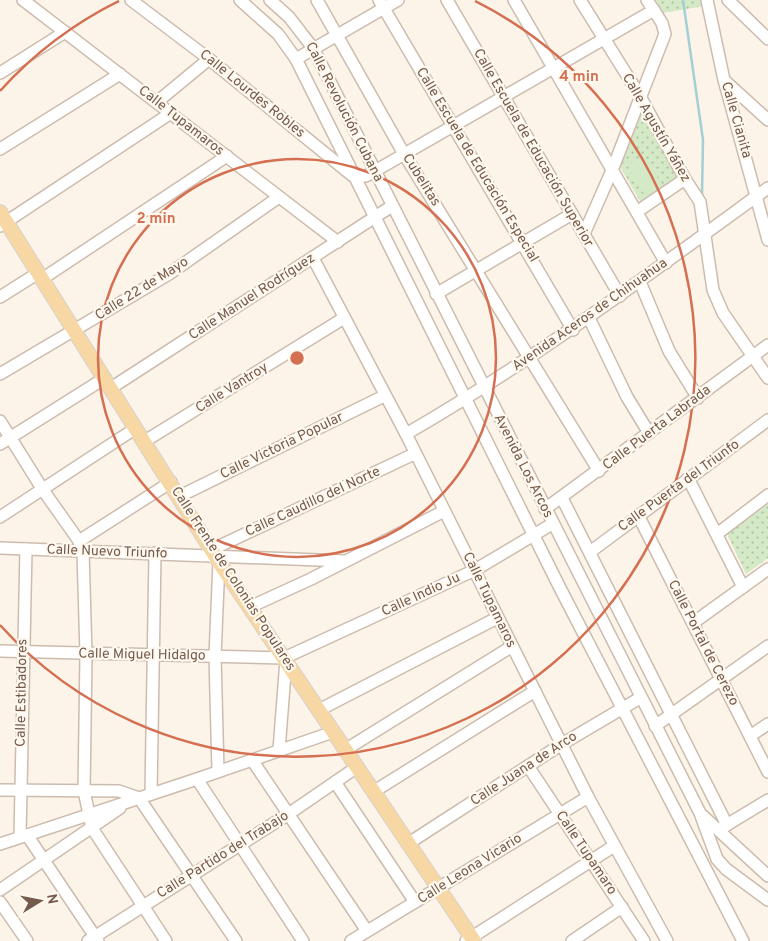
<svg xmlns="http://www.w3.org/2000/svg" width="768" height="941" viewBox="0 0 768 941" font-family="Overpass,sans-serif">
<defs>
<pattern id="green-dots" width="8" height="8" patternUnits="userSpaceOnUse" patternTransform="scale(1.25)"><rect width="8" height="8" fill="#d4e9c6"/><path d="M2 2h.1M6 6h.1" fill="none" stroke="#b1c0a3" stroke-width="1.8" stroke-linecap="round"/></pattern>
</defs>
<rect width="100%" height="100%" fill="#fcf4e8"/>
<g fill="url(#green-dots)">
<path d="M 656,0 L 704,0 L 705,6 L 662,13 Z"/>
<path d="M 641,111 L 679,180 L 641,203 L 618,163 L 638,112 Z"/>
<path d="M 768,504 L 768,558 L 746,574 L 727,534 Z"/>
</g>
<path fill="#d4e9c6" d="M 644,155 L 663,186 L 646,197 L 627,165 Z"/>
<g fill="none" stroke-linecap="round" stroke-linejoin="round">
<path stroke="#a3cfd6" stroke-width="2.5" d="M 683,0 L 703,140 L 702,195"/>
<defs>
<g id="minor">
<path d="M 23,0 L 338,242"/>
<path d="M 131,0 L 209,59 L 353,176 L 366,176 L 375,171 L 654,10"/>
<path d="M 240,0 L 278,34 L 296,59"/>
<path d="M 270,0 L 289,17 L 313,48 L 700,813 L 717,859 L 726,869 L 768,900"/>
<path d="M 317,0 L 404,154 L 599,471"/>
<path d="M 379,0 L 573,330"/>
<path d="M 398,0 L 296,59 L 560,588 L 743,941"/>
<path d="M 447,0 L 620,296"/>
<path d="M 514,0 L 666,263"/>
<path d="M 580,0 L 640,96 L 685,179 L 700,202 L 713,290 L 723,313 L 768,378"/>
<path d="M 707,0 L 724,80 L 768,240"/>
<path d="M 728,0 L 768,39"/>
<path d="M 0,73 L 65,32"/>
<path d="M 725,81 L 768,120"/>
<path d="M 157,102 L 209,59"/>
<path d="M 0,149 L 120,74"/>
<path d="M 638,211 L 685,179"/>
<path d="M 0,226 L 171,113"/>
<path d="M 584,234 L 613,168 L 665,34 L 662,23 L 647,0"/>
<path d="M 313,258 L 406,434 L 588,797 L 667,941"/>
<path d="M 42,279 L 227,156"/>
<path d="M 640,282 L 669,351 L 698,398"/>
<path d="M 436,294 L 572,214"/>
<path d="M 0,297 L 38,273"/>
<path d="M 589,318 L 627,397 L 649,433"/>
<path d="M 0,374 L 169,274 L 279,197"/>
<path d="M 111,388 L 392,206"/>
<path d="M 0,421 L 43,490 L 79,541 L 83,551 L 86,655 L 84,791 L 92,828 L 166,941"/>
<path d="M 406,434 C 534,360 648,275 768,188"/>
<path d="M 145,441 L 344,318"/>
<path d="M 0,444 L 105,378"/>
<path d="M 688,478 L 743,587"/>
<path d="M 180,496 L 384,396"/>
<path d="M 562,498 L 727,825"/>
<path d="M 545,509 L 768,345"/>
<path d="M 638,515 L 768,772"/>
<path d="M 0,517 L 136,428"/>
<path d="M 717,534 L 768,495"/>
<path d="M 79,541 L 171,482"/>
<path d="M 0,548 L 345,561"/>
<path d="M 211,550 L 414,454"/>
<path d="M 590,552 L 768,420"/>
<path d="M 250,607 L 311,579 L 444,511"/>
<path d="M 693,623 L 768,569"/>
<path d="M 0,651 L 284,658 L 475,570 L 552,524"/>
<path d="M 319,710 L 497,618"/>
<path d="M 655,726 L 768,646"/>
<path d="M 750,736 L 768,724"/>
<path d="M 279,750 L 286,660"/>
<path d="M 345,750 L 511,647"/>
<path d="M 252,760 L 367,931"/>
<path d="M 528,766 L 644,941"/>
<path d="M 218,771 L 215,656 L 219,562"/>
<path d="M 197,779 L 303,941"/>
<path d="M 335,782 L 415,902"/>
<path d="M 0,790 L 119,791 L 139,798 L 236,941"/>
<path d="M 373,792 L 535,691"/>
<path d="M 151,794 L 155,553"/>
<path d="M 703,816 L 768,876"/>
<path d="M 720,829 L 768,800"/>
<path d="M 27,835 L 98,941"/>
<path d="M 20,837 L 26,549"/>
<path d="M 409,843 L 562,744 L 640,698"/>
<path d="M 0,844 L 197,779 L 333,732"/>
<path d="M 0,890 L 120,808"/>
<path d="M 0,902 L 27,941"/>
<path d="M 88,941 L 287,815 L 357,767"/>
<path d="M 351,941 L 588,797"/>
<path d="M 466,941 L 614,846"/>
<path d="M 572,941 L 622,907"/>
</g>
<path id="major" d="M 0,212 L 219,562 L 474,941"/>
</defs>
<use href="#minor" stroke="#cdbcae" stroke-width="14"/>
<use href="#major" stroke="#d8d1cd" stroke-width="16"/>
<use href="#minor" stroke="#fff" stroke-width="11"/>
<use href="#major" stroke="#f7d7a3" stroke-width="14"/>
</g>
<g fill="none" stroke="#d56f51" stroke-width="2.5">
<circle cx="297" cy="358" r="199"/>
<path d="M0 91A399 399 0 0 1 119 1M475 1A399 399 0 1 1 0 625"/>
</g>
<g text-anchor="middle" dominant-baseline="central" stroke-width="4.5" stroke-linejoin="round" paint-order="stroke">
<g font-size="14" fill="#755b4c" stroke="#fef8ee">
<text transform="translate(252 94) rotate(39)">Calle Lourdes Robles</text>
<text transform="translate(344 112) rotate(63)">Calle Revolución Cubana</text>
<text transform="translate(736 120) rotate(74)">Calle Cianita</text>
<text transform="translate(181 121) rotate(38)">Calle Tupamaros</text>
<text transform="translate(656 128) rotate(60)">Calle Agustín Yáñez</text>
<text transform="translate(533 148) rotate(60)">Calle Escuela de Educación Superior</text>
<text transform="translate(477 165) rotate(59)">Calle Escuela de Educación Especial</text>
<text transform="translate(421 180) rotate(58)">Cubelitas</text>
<text transform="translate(142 289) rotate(-32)">Calle 22 de Mayo</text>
<text transform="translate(252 297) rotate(-33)">Calle Manuel Rodríguez</text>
<text transform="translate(590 315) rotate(-35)">Avenida Aceros de Chihuahua</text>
<text transform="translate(232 388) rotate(-32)">Calle Vantroy</text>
<text transform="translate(657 428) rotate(-37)">Calle Puerta Labrada</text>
<text transform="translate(282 446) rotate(-26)">Calle Victoria Popular</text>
<text transform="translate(523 466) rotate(63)">Avenida Los Arcos</text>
<text transform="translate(679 486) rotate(-36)">Calle Puerta del Triunfo</text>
<text transform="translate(313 502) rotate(-25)">Calle Caudillo del Norte</text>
<text transform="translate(107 552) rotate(2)">Calle Nuevo Triunfo</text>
<text transform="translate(233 579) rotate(57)">Calle Frente de Colonias Populares</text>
<text transform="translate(421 595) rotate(-25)">Calle Indio Ju</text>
<text transform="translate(489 600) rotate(64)">Calle Tupamaros</text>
<text transform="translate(703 643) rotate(63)">Calle Portal de Cerezo</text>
<text transform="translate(142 655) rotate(1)">Calle Miguel Hidalgo</text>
<text transform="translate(22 693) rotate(-89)">Calle Estibadores</text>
<text transform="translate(524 769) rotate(-33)">Calle Juana de Arco</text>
<text transform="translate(586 853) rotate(56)">Calle Tupamaro</text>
<text transform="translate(223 855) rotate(-32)">Calle Partido del Trabajo</text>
<text transform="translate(470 869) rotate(-32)">Calle Leona Vicario</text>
</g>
</g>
<circle cx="297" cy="358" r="8" fill="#d56f51" stroke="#fef8ee" stroke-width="2.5"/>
<g font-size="15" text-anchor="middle" font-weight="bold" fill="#d56f51" stroke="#fef8ee" stroke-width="4.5" stroke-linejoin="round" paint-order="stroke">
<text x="579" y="81">4 min</text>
<text x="156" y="223">2 min</text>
</g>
<g transform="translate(40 901) rotate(80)" stroke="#fef8ee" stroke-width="4" paint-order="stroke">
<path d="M0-4L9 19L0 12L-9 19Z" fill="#755b4c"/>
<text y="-8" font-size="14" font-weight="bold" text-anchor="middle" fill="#755b4c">N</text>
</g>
</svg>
